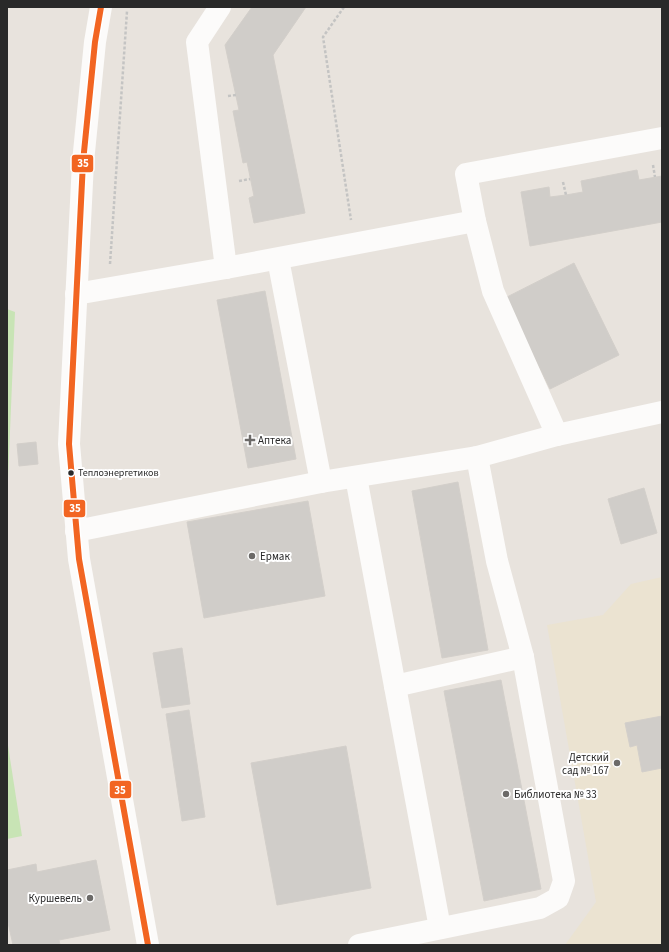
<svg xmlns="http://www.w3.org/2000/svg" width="669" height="952" viewBox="0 0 669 952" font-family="'Source Sans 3',sans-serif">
<rect width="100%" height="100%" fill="#e8e3dd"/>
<path fill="#ebe3d1" d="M 662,577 L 662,945 L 565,945 L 596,902 L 547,625 L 603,615 L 631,584 Z"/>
<g fill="#c8e4b5">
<path d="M 7,309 L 15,312 L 7,503 Z"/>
<path d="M 7,739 L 22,836 L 7,839 Z"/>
</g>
<g fill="#d0cdc9" stroke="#d3cfca">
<path d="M 252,7 L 306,7 L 273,55 L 305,213 L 254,223 L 249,198 L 254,196 L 247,162 L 243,163 L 233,111 L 239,110 L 225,45 Z"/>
<path d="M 637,170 L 639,180 L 662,176 L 662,222 L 530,246 L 521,192 L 549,187 L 550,197 L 566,195 L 583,192 L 581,181 Z"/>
<path d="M 574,263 L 619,355 L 550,389 L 505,298 Z"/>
<path d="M 265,291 L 296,459 L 248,468 L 217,300 Z"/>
<path d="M 36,442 L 38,464 L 19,466 L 17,444 Z"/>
<path d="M 458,482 L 488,650 L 442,658 L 412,491 Z"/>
<path d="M 644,488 L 657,533 L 621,544 L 608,499 Z"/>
<path d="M 308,501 L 325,596 L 204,618 L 187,522 Z"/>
<path d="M 182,648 L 190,704 L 162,708 L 153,653 Z"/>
<path d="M 501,680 L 541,889 L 484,901 L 444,691 Z"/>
<path d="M 189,710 L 205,817 L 182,821 L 166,714 Z"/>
<path d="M 662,716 L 662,768 L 642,772 L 637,745 L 630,747 L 625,723 Z"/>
<path d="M 346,746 L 371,888 L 277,905 L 251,763 Z"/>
<path d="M 96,860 L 110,930 L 59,940 L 60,945 L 13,945 L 7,918 L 7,870 L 36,864 L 37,872 Z"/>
</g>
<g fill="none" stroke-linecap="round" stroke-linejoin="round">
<g stroke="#c4c4c3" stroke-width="2.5" stroke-dasharray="3 2" stroke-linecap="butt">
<path d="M 344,7 L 323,37 L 351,220"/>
<path d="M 228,96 L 236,95"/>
<path d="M 653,165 L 655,177"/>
<path d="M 239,181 L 250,179"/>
<path d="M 563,182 L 566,195"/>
<path d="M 110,264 L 127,11"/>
</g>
<g stroke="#fcfbfa" stroke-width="22">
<path d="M 101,7 L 95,42 L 83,162 L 69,444 L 79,559 L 148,945"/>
<path d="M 220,7 L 197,42 L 226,268"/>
<path d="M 278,259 L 321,482"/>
<path d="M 76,294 L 226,268 L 475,221"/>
<path d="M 557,435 L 493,291 L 475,221 L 466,174 L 662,138"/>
<path d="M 356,477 L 440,928"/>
<path d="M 76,531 L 321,482 L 477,457 L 557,435 L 662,412"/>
<path d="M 395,686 L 523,657"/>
<path d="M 359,945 L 540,908 L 558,898 L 564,881 L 523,657 L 497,561 L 477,457"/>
</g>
<defs>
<path id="bus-1" d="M 101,7 L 95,42 L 83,162 L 69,444 L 79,559 L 148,945"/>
</defs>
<use href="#bus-1" stroke="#fff" stroke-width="9"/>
<use href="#bus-1" stroke="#f26522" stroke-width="6"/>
</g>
<g fill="#6c6a68" stroke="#fff" stroke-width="1.5">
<path d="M248 434h4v4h4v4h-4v4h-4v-4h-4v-4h4z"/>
<circle cx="252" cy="556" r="4"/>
<circle cx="617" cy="763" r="4"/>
<circle cx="506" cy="794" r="4"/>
<circle cx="90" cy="898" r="4"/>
</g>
<circle fill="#292929" stroke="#fff" stroke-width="1.5" cx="71" cy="473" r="3.5"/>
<g text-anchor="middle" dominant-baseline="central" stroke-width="4" stroke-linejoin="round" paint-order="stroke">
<g font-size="10" fill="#292929" stroke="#fff" text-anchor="start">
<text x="78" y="473">Теплоэнергетиков</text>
</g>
<g font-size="11" fill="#292929" stroke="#fff" text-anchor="start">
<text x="258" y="440">Аптека</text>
<text x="260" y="556">Ермак</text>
<text x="609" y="757" text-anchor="end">Детский<tspan x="609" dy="13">сад № 167</tspan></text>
<text x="514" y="794">Библиотека № 33</text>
<text x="82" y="898" text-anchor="end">Куршевель</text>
</g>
</g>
<g stroke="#fff" stroke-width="1.5">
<rect x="71" y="154" width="23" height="19" rx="4" fill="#f26522"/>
<rect x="63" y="499" width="23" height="19" rx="4" fill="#f26522"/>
<rect x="109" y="780" width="23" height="19" rx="4" fill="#f26522"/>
</g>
<g font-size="11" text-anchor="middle" font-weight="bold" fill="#fff">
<text x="83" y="167">35</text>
<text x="75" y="512">35</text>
<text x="120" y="794">35</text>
</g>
<rect width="669" height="952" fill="none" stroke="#292929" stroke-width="16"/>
</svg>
